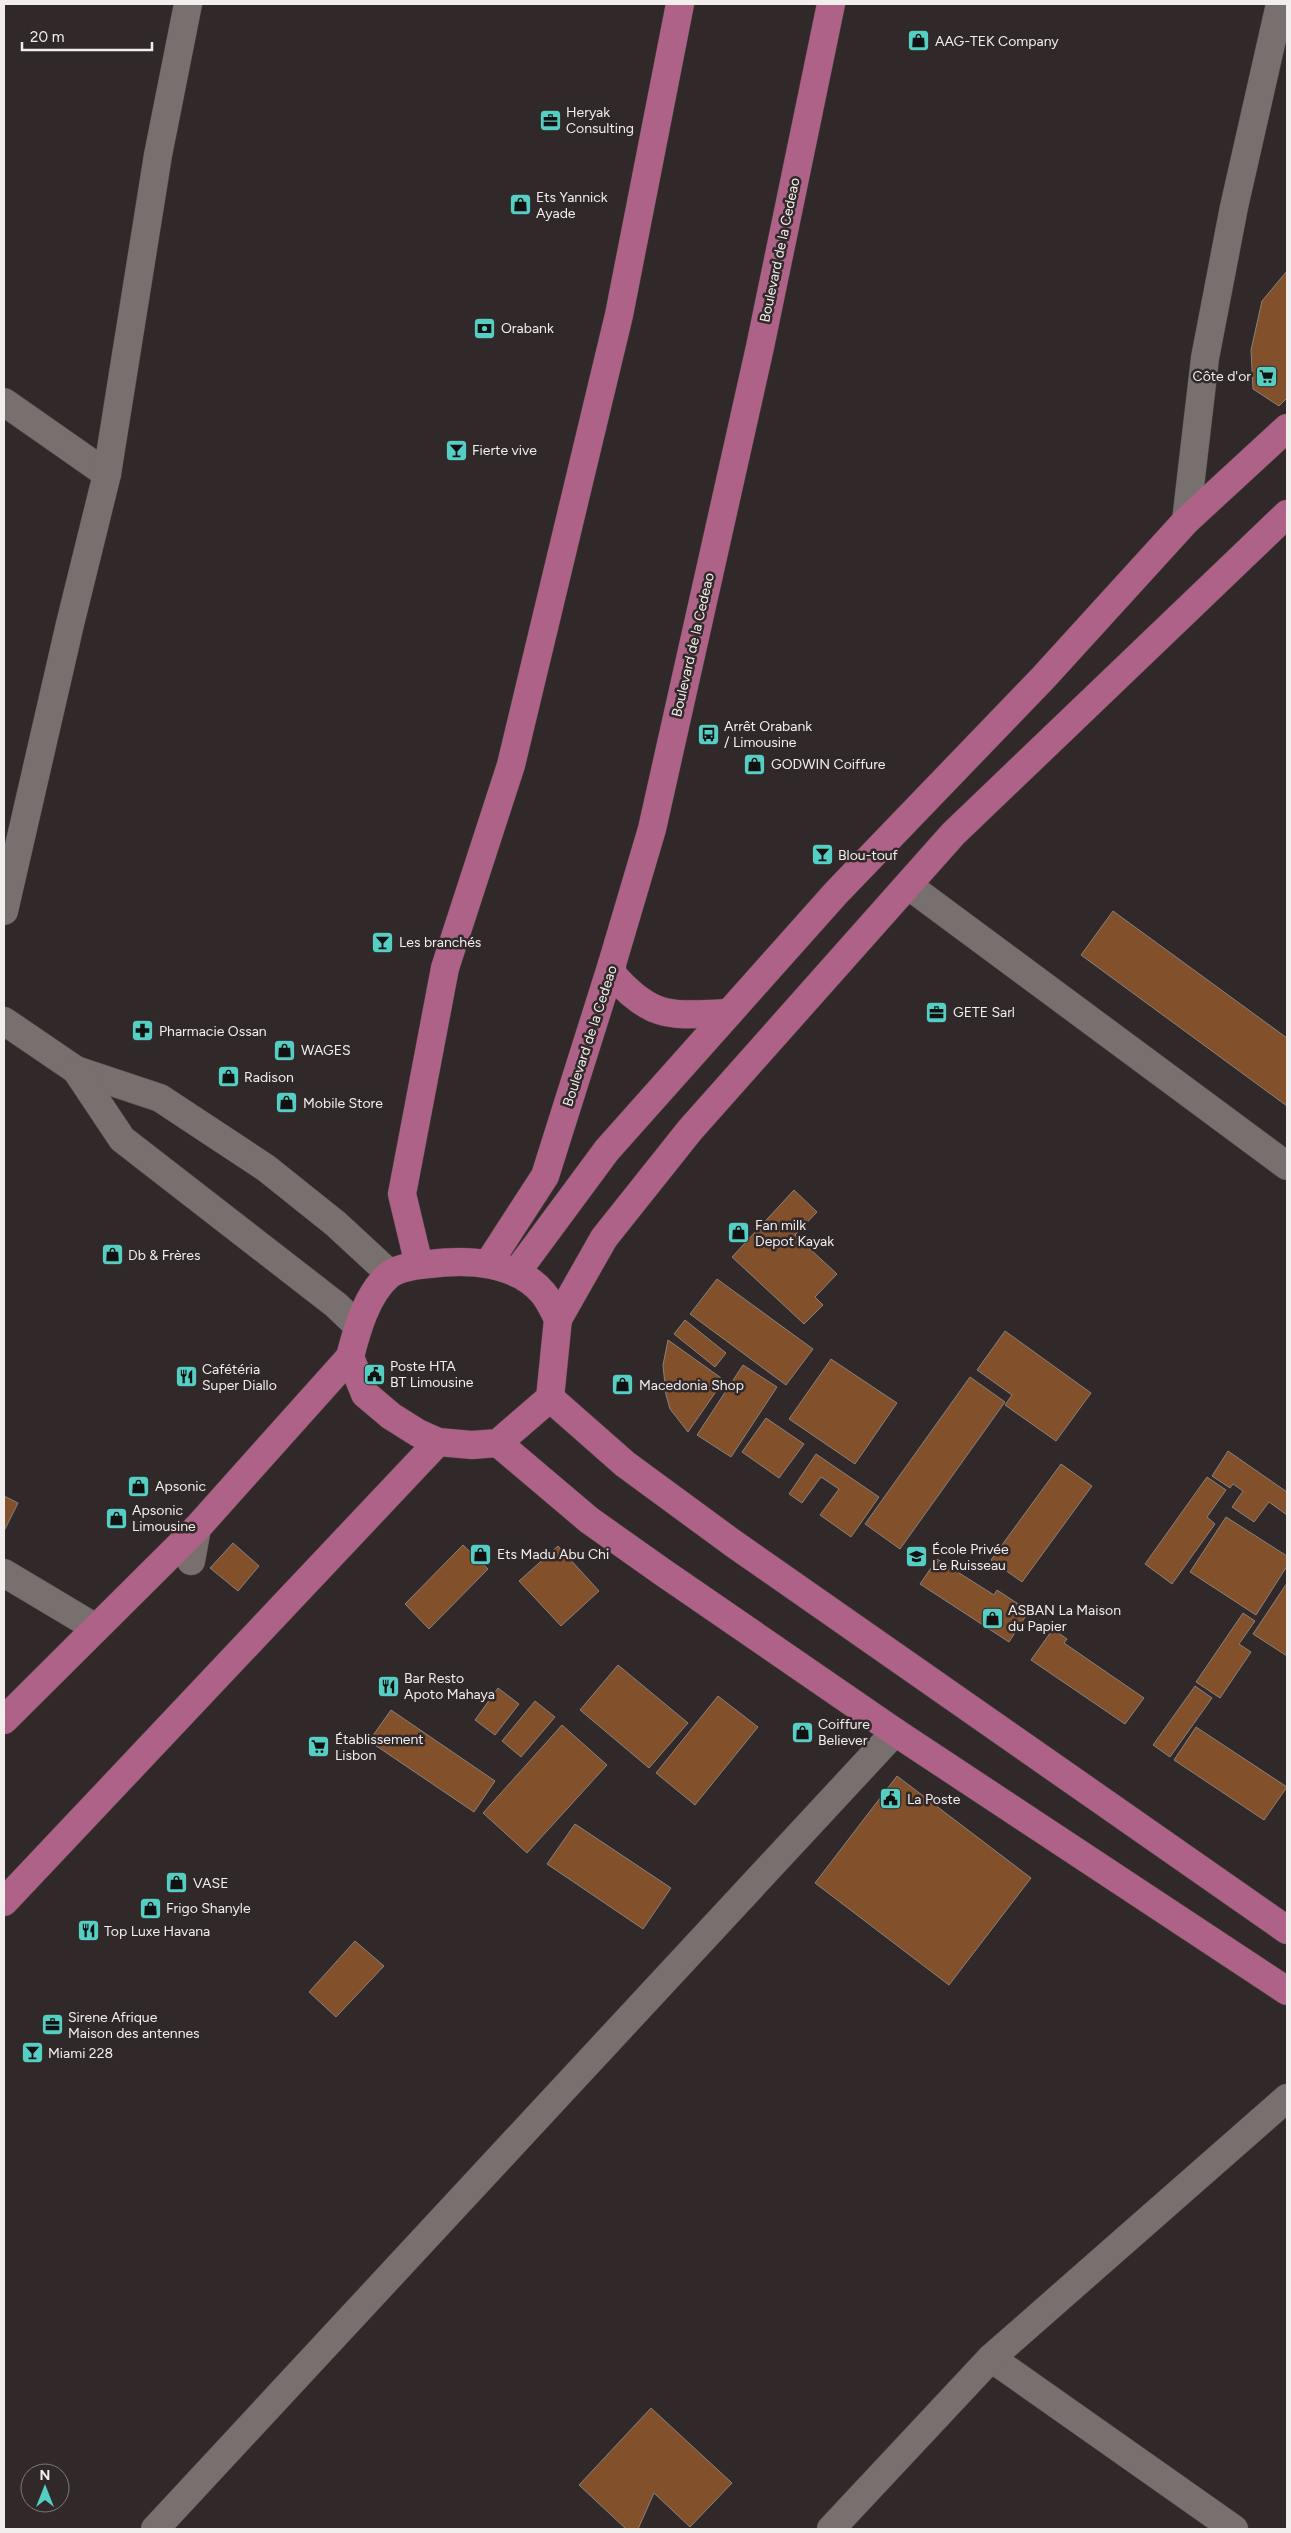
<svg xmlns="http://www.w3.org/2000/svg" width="1291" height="2533" viewBox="0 0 1291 2533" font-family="Figtree,sans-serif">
<rect width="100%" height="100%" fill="#312929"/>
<g fill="#82512b" stroke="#88817c">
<path d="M 1287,271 L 1287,398 L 1279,406 L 1253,389 L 1251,350 L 1262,301 Z"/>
<path d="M 1113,911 L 1287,1038 L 1287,1106 L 1081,955 Z"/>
<path d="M 794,1190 L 817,1212 L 795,1235 L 837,1274 L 815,1297 L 823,1305 L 804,1324 L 732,1257 Z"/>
<path d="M 717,1279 L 813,1349 L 786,1385 L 690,1314 Z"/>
<path d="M 685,1320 L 726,1353 L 715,1367 L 674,1334 Z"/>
<path d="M 1005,1331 L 1091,1393 L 1056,1441 L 1005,1405 L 1012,1395 L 977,1370 Z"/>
<path d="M 668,1340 L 724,1380 L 688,1432 L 670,1409 L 666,1395 L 663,1365 Z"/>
<path d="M 831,1359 L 897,1403 L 855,1464 L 789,1419 Z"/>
<path d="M 743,1365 L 777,1387 L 731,1457 L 697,1435 Z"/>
<path d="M 970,1377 L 1005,1402 L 900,1549 L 865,1524 Z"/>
<path d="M 766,1418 L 804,1444 L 779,1478 L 742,1452 Z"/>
<path d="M 1228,1451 L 1287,1492 L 1287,1515 L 1269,1502 L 1254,1522 L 1232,1507 L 1243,1491 L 1233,1484 L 1230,1488 L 1212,1476 Z"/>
<path d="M 816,1454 L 879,1497 L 851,1537 L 820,1515 L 839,1489 L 821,1477 L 802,1503 L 789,1494 Z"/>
<path d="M 1061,1464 L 1092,1486 L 1022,1582 L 991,1560 Z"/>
<path d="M 1207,1477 L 1226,1490 L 1207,1517 L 1215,1524 L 1172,1584 L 1145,1564 Z"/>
<path d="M 4,1496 L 18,1503 L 4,1531 Z"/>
<path d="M 1226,1517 L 1287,1556 L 1287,1566 L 1256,1615 L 1190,1572 Z"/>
<path d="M 233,1543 L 259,1566 L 238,1591 L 210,1568 Z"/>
<path d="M 463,1545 L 488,1569 L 429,1629 L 405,1604 Z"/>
<path d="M 558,1546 L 599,1591 L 561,1626 L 519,1581 Z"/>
<path d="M 937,1559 L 994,1595 L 997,1590 L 1029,1611 L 1009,1642 L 920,1584 Z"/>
<path d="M 1287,1583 L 1287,1656 L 1253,1634 Z"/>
<path d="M 1243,1613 L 1255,1621 L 1239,1644 L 1251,1652 L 1220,1698 L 1196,1682 Z"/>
<path d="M 1053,1629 L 1067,1639 L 1064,1643 L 1144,1698 L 1125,1724 L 1031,1660 Z"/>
<path d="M 618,1665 L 688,1723 L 649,1768 L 580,1710 Z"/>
<path d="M 1195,1686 L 1212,1698 L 1170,1757 L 1153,1745 Z"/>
<path d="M 498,1688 L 519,1704 L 495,1735 L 475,1720 Z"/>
<path d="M 718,1696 L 758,1727 L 695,1805 L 656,1773 Z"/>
<path d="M 535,1701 L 555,1717 L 521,1757 L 502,1741 Z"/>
<path d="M 391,1710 L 495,1781 L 474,1812 L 369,1741 Z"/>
<path d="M 562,1725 L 607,1765 L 527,1853 L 483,1813 Z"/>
<path d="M 1196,1727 L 1287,1787 L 1264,1820 L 1174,1760 Z"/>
<path d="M 897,1776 L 1031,1878 L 949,1985 L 815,1883 Z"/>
<path d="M 575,1824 L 671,1888 L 643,1929 L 547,1864 Z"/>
<path d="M 355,1941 L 384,1966 L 336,2017 L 309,1992 Z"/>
<path d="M 651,2408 L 732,2483 L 690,2527 L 654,2493 L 638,2529 L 626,2529 L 579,2485 Z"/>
</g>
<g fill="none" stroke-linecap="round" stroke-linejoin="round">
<defs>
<g id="minor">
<path d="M 4,402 L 107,474"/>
<path d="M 1186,521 L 1205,358 L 1234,207 L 1280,4"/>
<path d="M 909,886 L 1287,1166"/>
<path d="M 4,911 L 70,624 L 107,474 L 158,155 L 188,4"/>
<path d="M 4,1021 L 76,1070 L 160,1098 L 266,1168 L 336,1224 L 390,1274"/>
<path d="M 76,1070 L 122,1139 L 336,1305 L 358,1326"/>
<path d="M 191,1561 L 197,1528"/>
<path d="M 4,1573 L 96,1628"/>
<path d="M 991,2358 L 1234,2529"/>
<path d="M 155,2529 L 895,1732"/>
<path d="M 831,2529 L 991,2358 L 1287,2098"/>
</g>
<g id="major">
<path d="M 612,964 L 612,974 C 653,1021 672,1015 729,1013"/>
<path d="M 488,1264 L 545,1176 L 612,964 L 652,829 L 760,347 L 831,4"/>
<path d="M 419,1265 L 402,1194 L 445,968 L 511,765 L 619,315 L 680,4"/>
<path d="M 516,1273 L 607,1150 L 836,893 L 1043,678 L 1186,521 L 1287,428"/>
<path d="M 350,1357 L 365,1394 L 391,1416 L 418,1433 L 438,1442 L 472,1445 L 498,1443 L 550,1398 L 558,1319 L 604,1238 L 690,1130 L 953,834 L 1287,514"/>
<path d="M 550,1398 L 625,1464 L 734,1544 L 1287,1930"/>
<path d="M 498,1443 L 589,1520 L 661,1571 L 895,1732 L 1287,1991"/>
<path d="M 4,1720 L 197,1528 L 350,1357 C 357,1329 367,1294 389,1275 C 398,1268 418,1265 429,1264 C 467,1259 516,1261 543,1293 C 549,1300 554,1311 558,1319"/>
<path d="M 4,1902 L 438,1442"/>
</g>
</defs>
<use href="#minor" stroke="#4d4746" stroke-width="29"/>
<use href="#major" stroke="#4d4746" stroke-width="29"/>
<use href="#minor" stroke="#786f6f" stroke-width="28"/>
<use href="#major" stroke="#af6288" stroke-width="28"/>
</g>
<defs>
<symbol id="shop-square" viewBox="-11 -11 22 22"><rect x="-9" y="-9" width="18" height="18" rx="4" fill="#55cec4" stroke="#312929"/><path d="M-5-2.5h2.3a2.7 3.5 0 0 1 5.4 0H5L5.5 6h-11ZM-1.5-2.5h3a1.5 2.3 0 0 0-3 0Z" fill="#111"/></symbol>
<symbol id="office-square" viewBox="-11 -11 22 22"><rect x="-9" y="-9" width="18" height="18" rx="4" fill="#55cec4" stroke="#312929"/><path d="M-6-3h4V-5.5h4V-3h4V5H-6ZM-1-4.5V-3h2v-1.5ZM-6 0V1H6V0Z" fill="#111"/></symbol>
<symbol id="bank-square" viewBox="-11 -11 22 22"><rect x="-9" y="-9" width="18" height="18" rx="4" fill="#55cec4" stroke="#312929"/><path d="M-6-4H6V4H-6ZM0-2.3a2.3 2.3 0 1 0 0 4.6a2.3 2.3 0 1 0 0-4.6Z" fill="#111"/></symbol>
<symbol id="supermarket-square" viewBox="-11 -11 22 22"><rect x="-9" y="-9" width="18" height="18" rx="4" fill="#55cec4" stroke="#312929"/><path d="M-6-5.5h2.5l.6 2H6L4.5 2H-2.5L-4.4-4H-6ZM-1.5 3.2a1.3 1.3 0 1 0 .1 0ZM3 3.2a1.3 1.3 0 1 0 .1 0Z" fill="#111"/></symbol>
<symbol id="bar-square" viewBox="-11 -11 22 22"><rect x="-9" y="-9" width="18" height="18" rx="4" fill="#55cec4" stroke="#312929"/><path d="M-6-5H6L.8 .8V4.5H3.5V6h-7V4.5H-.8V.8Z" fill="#111"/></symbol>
<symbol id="bus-square" viewBox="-11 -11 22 22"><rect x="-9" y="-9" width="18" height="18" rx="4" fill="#55cec4" stroke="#312929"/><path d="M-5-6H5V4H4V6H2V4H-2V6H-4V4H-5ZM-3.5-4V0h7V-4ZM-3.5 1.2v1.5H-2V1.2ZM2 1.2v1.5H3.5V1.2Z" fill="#111"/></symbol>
<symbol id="pharmacy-square" viewBox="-11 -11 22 22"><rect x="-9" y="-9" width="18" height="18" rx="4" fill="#55cec4" stroke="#312929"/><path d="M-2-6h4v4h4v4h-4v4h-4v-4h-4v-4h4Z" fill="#111"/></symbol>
<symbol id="civic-square" viewBox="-11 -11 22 22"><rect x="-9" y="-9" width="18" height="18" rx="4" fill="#55cec4" stroke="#312929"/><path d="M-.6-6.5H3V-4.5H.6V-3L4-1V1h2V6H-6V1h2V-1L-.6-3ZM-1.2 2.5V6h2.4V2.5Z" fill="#111"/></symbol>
<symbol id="restaurant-square" viewBox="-11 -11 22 22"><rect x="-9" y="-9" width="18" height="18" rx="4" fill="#55cec4" stroke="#312929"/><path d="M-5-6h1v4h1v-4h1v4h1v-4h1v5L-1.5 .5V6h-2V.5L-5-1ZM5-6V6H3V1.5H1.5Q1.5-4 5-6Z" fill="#111"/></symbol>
<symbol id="school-square" viewBox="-11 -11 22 22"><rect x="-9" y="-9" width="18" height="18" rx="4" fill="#55cec4" stroke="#312929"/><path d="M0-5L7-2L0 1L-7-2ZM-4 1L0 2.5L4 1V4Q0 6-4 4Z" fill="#111"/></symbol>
</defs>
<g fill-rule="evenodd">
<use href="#shop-square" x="906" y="28" width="25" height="25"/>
<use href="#office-square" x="538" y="108" width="25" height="25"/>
<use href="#shop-square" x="508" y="192" width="25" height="25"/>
<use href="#bank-square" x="472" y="316" width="25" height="25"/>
<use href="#supermarket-square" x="1254" y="364" width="25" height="25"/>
<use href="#bar-square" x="444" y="438" width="25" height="25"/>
<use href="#bus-square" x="696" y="722" width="25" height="25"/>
<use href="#shop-square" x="742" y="752" width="25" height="25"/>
<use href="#bar-square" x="810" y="842" width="25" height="25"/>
<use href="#bar-square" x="370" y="930" width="25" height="25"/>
<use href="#office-square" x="924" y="1000" width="25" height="25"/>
<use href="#pharmacy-square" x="130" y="1018" width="25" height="25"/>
<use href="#shop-square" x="272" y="1038" width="25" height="25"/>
<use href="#shop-square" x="216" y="1064" width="25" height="25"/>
<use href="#shop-square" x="274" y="1090" width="25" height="25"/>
<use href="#shop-square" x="726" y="1220" width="25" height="25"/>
<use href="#shop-square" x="100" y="1242" width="25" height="25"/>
<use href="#civic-square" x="362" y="1362" width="25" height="25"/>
<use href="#restaurant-square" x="174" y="1364" width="25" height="25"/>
<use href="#shop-square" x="610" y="1372" width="25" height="25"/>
<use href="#shop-square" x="126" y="1474" width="25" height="25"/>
<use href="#shop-square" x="104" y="1506" width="25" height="25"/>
<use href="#shop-square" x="468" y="1542" width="25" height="25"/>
<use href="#school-square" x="904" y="1544" width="25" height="25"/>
<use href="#shop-square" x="980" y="1606" width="25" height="25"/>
<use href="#restaurant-square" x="376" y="1674" width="25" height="25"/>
<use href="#shop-square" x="790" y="1720" width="25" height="25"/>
<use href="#supermarket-square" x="306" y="1734" width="25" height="25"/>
<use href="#civic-square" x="878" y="1786" width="25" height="25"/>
<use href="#shop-square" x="164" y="1870" width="25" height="25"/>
<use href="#shop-square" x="138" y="1896" width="25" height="25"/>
<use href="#restaurant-square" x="76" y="1918" width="25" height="25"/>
<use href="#office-square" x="40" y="2012" width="25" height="25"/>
<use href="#bar-square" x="20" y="2040" width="25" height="25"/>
</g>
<g text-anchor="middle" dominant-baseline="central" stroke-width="5" stroke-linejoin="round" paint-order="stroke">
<g font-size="14" fill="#f3eeee" stroke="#312929" text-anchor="start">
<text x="935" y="41">AAG-TEK Company</text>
<text x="566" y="112">Heryak<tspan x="566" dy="16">Consulting</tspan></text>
<text x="536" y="197">Ets Yannick<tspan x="536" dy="16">Ayade</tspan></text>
<text x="501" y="328">Orabank</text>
<text x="1251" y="376" text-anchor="end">Côte d'or</text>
<text x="472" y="450">Fierte vive</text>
<text x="724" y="726">Arrêt Orabank<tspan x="724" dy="16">/ Limousine</tspan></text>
<text x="771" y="764">GODWIN Coiffure</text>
<text x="838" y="855">Blou-touf</text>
<text x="399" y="942">Les branchés</text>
<text x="953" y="1012">GETE Sarl</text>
<text x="159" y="1031">Pharmacie Ossan</text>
<text x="301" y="1050">WAGES</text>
<text x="244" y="1077">Radison</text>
<text x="303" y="1103">Mobile Store</text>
<text x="755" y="1225">Fan milk<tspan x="755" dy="16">Depot Kayak</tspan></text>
<text x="128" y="1255">Db &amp; Frères</text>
<text x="390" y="1366">Poste HTA<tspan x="390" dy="16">BT Limousine</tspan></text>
<text x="202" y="1369">Cafétéria<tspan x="202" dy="16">Super Diallo</tspan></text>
<text x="639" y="1385">Macedonia Shop</text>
<text x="155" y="1486">Apsonic</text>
<text x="132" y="1510">Apsonic<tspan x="132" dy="16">Limousine</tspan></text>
<text x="932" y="1549">École Privée<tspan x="932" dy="16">Le Ruisseau</tspan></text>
<text x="497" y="1554">Ets Madu Abu Chi</text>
<text x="1008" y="1610">ASBAN La Maison<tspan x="1008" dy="16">du Papier</tspan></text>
<text x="404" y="1678">Bar Resto<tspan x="404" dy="16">Apoto Mahaya</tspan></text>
<text x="818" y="1724">Coiffure<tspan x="818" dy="16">Believer</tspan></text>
<text x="335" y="1739">Établissement<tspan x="335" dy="16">Lisbon</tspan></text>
<text x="907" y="1799">La Poste</text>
<text x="193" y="1883">VASE</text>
<text x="166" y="1908">Frigo Shanyle</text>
<text x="104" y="1931">Top Luxe Havana</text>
<text x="68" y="2017">Sirene Afrique<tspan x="68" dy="16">Maison des antennes</tspan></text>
<text x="48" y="2053">Miami 228</text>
</g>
<g font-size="14" fill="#f3eeee" stroke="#312929">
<text transform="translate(780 250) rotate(-78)">Boulevard de la Cedeao</text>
<text transform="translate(693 645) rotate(-77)">Boulevard de la Cedeao</text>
<text transform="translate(590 1036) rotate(-72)">Boulevard de la Cedeao</text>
</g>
</g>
<rect width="1291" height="2533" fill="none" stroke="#f3eeee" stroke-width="10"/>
<g transform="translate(45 2488)"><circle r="24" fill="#312929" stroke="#7f7878"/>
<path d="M0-4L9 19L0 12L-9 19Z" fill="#55cec4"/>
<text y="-8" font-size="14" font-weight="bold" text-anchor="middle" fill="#f3eeee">N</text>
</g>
<path d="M22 42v8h130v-8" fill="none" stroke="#f3eeee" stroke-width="2.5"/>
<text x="30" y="42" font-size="15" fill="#f3eeee" stroke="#312929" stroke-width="4" paint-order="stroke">20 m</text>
</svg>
